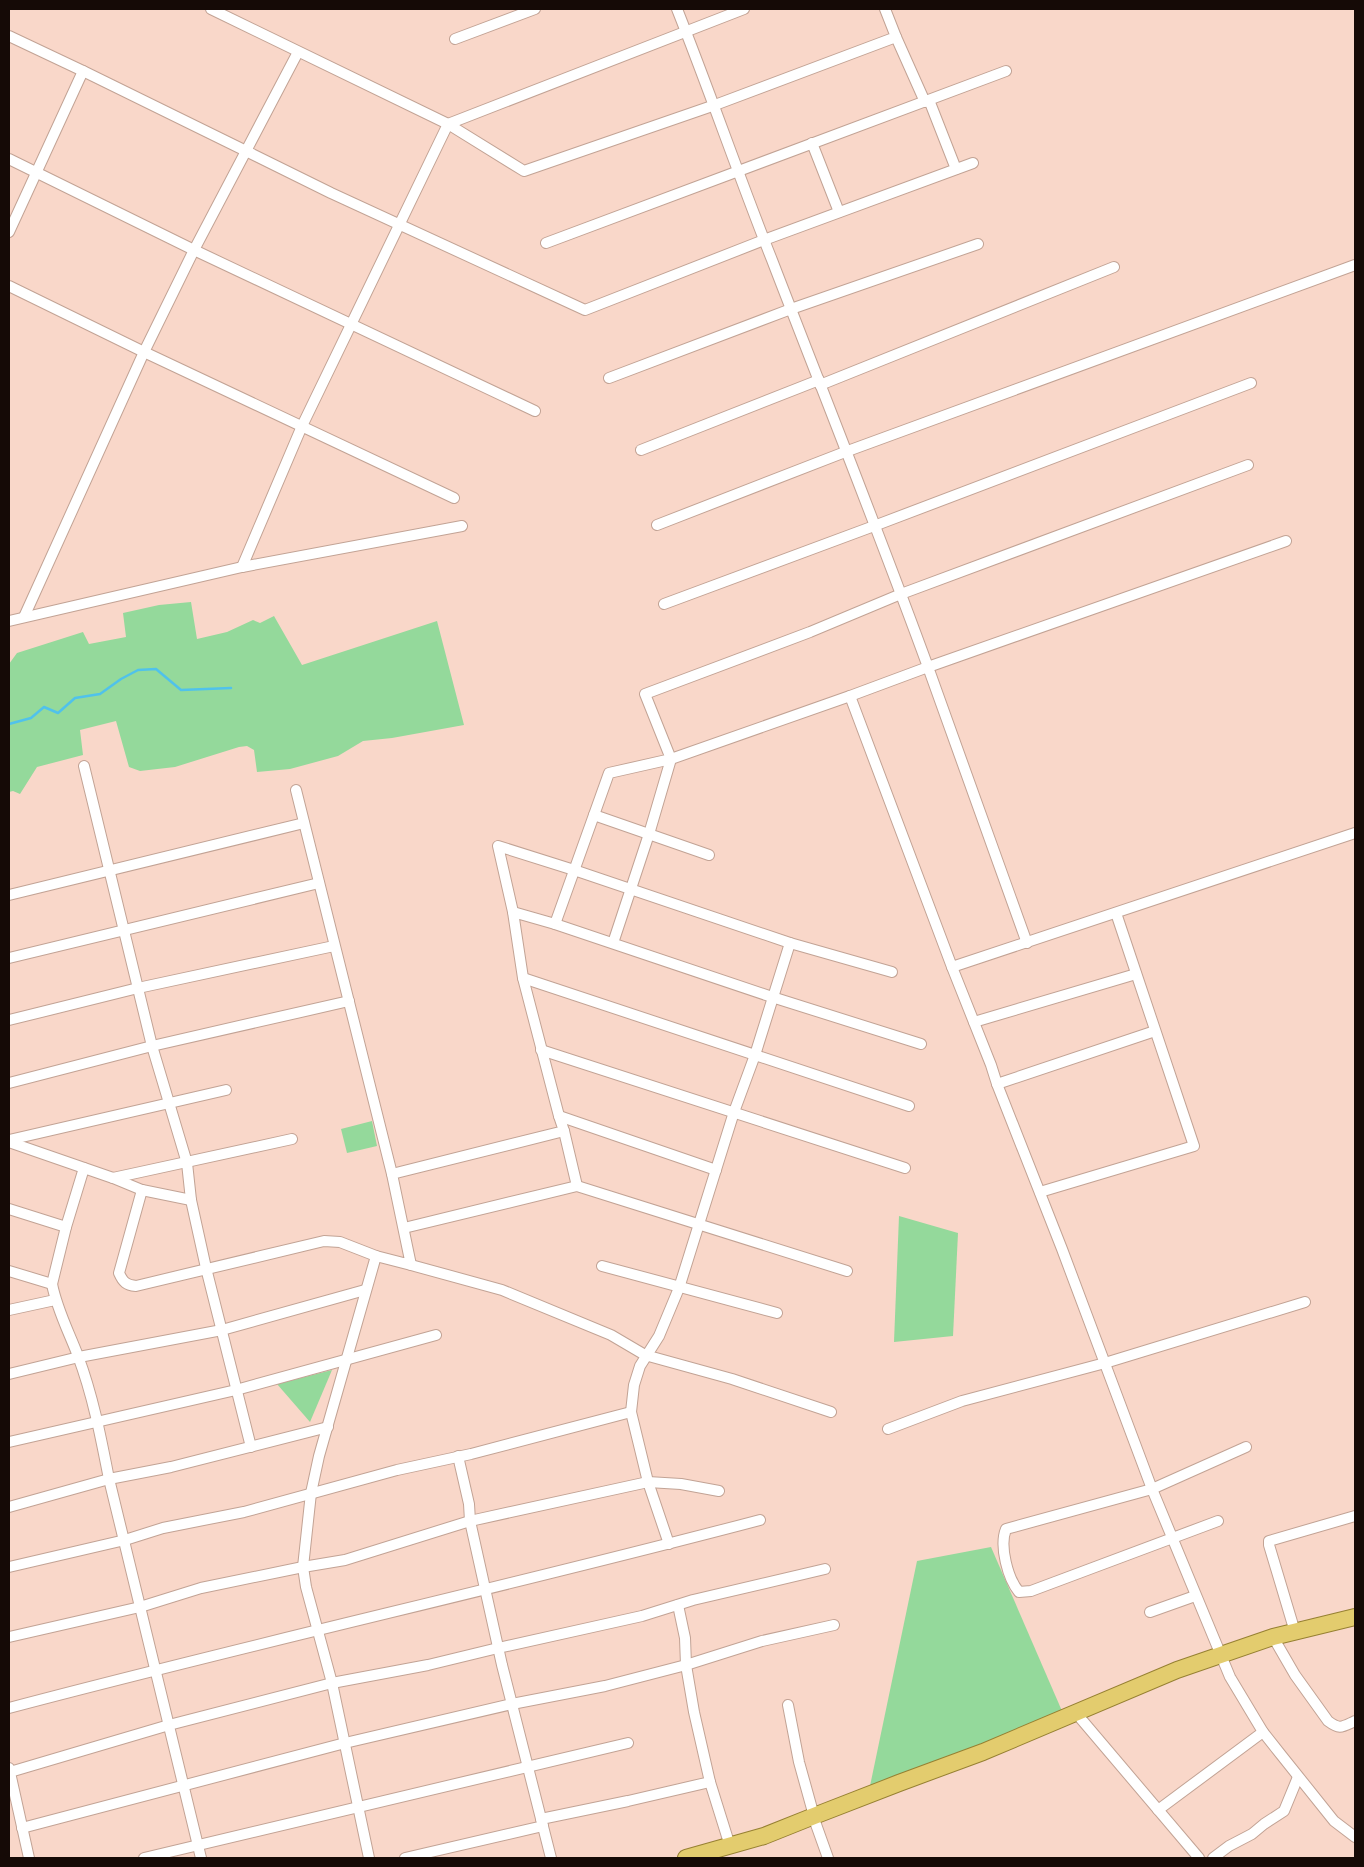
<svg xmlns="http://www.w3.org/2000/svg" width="1364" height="1867" viewBox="0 0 1364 1867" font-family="'Noto Sans',sans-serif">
<rect width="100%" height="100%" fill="#f9d7c9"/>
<g fill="#94d99b">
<path d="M 191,602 L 197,639 L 227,632 L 253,620 L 260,623 L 274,616 L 302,665 L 437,621 L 464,725 L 392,738 L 363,741 L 338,756 L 290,769 L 257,772 L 254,750 L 247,746 L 239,747 L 175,767 L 140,771 L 129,767 L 116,721 L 80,730 L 83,755 L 37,767 L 20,794 L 13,791 L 9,792 L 9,664 L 17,653 L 83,632 L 89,644 L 126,637 L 123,613 L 159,605 Z"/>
<path d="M 372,1121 L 377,1146 L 347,1153 L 341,1129 Z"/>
<path d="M 899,1216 L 958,1233 L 953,1336 L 894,1342 Z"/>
<path d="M 332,1370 L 310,1422 L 277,1384 Z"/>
<path d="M 991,1547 L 1062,1711 L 994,1740 L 870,1786 L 917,1561 Z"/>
</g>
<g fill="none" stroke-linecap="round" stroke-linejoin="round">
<path stroke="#50c2eb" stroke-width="2.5" d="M 9,724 L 31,718 L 44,707 L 58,713 L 75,698 L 100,694 L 121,679 L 138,670 L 156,669 L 181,690 L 231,688"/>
<defs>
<g id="minor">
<path d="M 211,9 L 448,124 L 524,171 L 715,105 L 896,37 L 885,9"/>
<path d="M 677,9 C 710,92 739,177 772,260 C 824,395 878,530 928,667 L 850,696 L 952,967 L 991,1065 L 997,1084 L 1062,1249 L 1152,1489 L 1230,1677 L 1263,1732 L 1282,1756 L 1334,1821 L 1355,1837"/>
<path d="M 9,36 L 83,71"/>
<path d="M 896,37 L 925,102"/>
<path d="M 455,39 L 535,9"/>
<path d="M 298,52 L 246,151 L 331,193 L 585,310 L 764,240 L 973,163"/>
<path d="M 929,100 L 956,169"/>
<path d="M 812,143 L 839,212"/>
<path d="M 9,159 L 194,250 L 535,411"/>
<path d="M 9,232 L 83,71 L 246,151 L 194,250 L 144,352 L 24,617"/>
<path d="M 546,243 L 1006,71"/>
<path d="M 9,286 L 144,352 L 454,498"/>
<path d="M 609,378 L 791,309 L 978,244"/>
<path d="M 820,385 L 1114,267"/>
<path d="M 641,450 L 819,380"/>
<path d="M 657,525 L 845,452 L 1355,265"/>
<path d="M 242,567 L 302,426 L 448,124 L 744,9"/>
<path d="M 664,604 L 874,526 L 1251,383"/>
<path d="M 9,621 L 242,567 L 462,526"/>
<path d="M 84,766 L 152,1046 L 187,1163 L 191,1200 L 206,1268 L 251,1447"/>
<path d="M 296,790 L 392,1174"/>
<path d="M 594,815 L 709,855"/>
<path d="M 9,895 L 304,823"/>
<path d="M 513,912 L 498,846 L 574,870 L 790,943 L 755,1055 L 734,1112 L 679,1288 L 659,1336 L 640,1366 L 634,1385 L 631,1412 L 648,1482 L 669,1544"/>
<path d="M 555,924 L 772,997 L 921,1044"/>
<path d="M 613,943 L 649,834 L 671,759 L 850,696"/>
<path d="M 790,943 L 892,972"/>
<path d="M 1027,943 L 928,667 L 1286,541"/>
<path d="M 9,958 L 319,883"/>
<path d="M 952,967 L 1355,833"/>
<path d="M 523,978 L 909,1106"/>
<path d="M 9,1020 L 138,988 L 334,946"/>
<path d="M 974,1022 L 1136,974"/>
<path d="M 541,1050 L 905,1168"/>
<path d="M 9,1083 L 152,1046 L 349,1001"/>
<path d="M 997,1084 L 1155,1031"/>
<path d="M 559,1116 L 716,1170"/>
<path d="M 564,1131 L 577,1186"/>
<path d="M 9,1140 L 226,1090"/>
<path d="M 9,1142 L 113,1178 L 142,1190 L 191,1200"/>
<path d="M 113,1178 L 292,1139"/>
<path d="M 142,1190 L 119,1273 C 123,1282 126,1285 136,1286 L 324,1241 L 340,1242 L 376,1256"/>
<path d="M 1040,1192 L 1194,1146 L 1116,913"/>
<path d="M 9,1209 L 66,1227 L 84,1168"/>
<path d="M 404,1228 L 577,1186 L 847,1271"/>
<path d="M 411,1265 L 502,1290 L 611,1335 L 645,1355 L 732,1379 L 831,1412"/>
<path d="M 602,1266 L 777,1313"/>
<path d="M 9,1271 L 52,1284 L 66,1227"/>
<path d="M 52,1284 C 57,1310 69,1332 78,1356 C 93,1396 101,1438 109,1479 L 201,1858"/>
<path d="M 9,1310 L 55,1300"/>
<path d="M 9,1374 L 79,1357 L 222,1330 L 365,1290"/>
<path d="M 888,1429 L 962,1401 L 1105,1363 L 1305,1302"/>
<path d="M 9,1442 L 236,1390 L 436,1335"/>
<path d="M 458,1456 L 469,1504 L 470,1521 L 502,1665 L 551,1858"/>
<path d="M 9,1507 L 109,1479 L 171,1467 L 328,1427"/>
<path d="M 1218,1521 L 1031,1591 L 1019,1592 C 1008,1579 999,1546 1006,1529 L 1152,1489 L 1246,1447"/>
<path d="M 9,1567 L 125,1540 L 163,1528 L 244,1512 L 397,1470 L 471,1454 L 631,1412"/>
<path d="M 678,1605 L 685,1638 L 686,1665 L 694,1712 L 710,1782 L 730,1846"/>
<path d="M 1150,1612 L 1195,1596"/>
<path d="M 1295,1632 L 1269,1545 L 1269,1541 L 1355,1516"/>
<path d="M 9,1637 L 140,1607 L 201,1588 L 303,1567 L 345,1560 L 470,1521 L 648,1482 L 681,1484 L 719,1491"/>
<path d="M 1273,1637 L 1295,1675 L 1328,1721 C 1340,1730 1342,1727 1355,1721"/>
<path d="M 788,1705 L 799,1762 L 814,1816"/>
<path d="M 9,1708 C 258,1642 510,1586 760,1520"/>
<path d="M 1076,1713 L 1199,1858"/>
<path d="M 9,1768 L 29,1858"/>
<path d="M 10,1772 L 169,1725 L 332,1683 L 428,1665 L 498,1648 L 642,1616 L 693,1600 L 825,1569"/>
<path d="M 1158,1810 L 1263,1732"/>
<path d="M 813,1816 L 828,1858"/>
<path d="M 541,1819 L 628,1801 L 710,1782"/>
<path d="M 22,1828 L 345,1743 L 512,1704 L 605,1686 L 686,1665 L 762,1641 L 834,1625"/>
<path d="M 144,1858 L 628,1743"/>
<path d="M 369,1858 L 332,1683 L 306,1587 L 303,1567 L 311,1493 L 319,1456 L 376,1256 L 411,1265 L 392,1174 L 564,1131 L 559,1116 L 523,978 L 513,912 L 555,924 L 609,773 L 671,759 L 645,694 L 810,632 L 901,594 L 1248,465"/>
<path d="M 405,1858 L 543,1826"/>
<path d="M 1213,1858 L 1229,1846 L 1252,1834 L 1264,1824 L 1284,1811 L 1298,1777"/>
</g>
<path id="trunk" d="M 686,1858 L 764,1836 L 814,1816 L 899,1783 L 983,1752 L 1177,1670 L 1273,1637 L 1355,1617"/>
</defs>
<use href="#minor" stroke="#c2a395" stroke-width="12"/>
<use href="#trunk" stroke="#968032" stroke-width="18"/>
<use href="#minor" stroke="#fff" stroke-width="10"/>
<use href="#trunk" stroke="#e3cc6e" stroke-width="16"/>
</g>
<rect width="1364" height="1867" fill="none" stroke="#150a06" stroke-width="20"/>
</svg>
